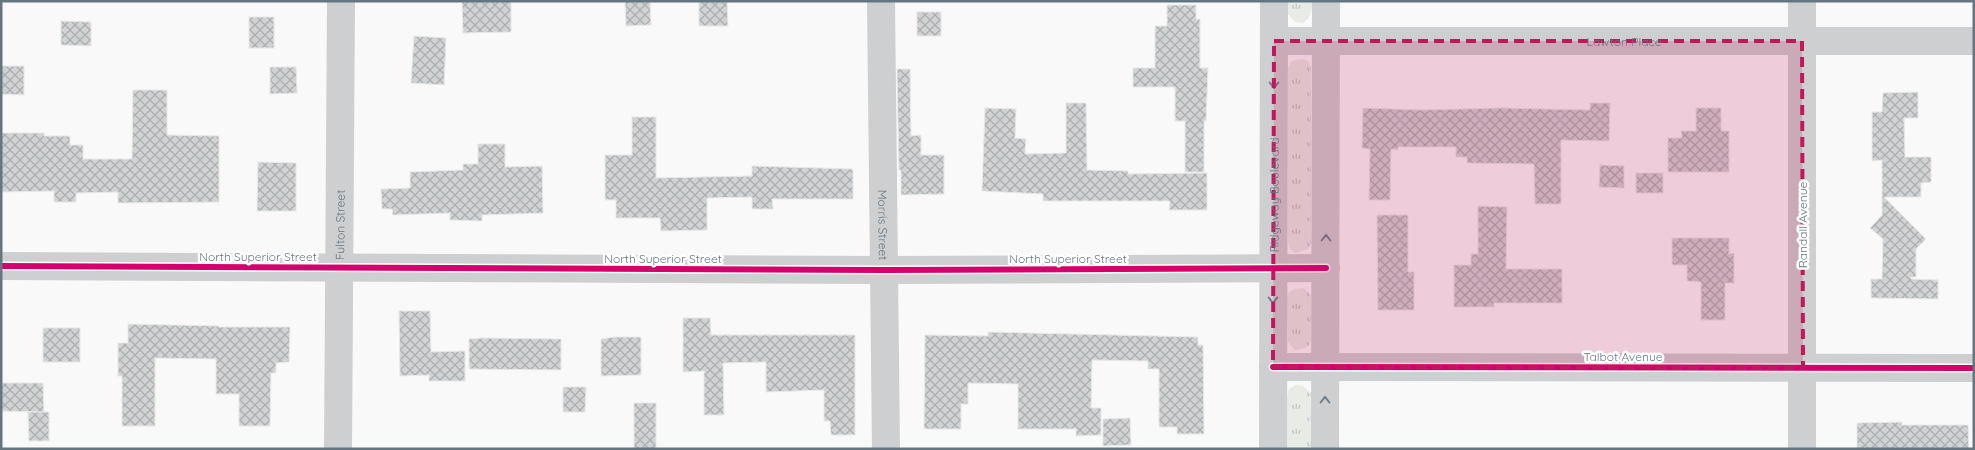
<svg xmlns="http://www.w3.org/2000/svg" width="1975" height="450" viewBox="0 0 1975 450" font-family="Quicksand,sans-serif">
<defs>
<pattern id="grass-tufts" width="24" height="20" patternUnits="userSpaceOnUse" patternTransform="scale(1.25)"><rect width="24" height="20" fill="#e8ebe6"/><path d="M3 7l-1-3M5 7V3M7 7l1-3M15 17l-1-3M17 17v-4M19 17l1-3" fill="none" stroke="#c0c3c0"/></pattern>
<pattern id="building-cross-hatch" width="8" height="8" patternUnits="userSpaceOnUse" patternTransform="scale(1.25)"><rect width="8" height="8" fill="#d0d2d3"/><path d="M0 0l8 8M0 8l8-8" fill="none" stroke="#acafb1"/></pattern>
</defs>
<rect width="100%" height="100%" fill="#f9f9f9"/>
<g fill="url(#grass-tufts)">
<path d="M 1287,1 L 1312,1 C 1312,11 1311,16 1303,23 L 1295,22 L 1287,13 Z"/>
<path d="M 1303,59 L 1308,61 L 1311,67 L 1311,244 L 1308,249 L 1295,253 L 1290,249 L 1288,241 L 1288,68 L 1292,61 Z"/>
<path d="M 1304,288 L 1311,296 L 1311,340 C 1308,349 1304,349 1295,350 L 1288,342 L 1287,297 L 1289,292 L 1295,289 Z"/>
<path d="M 1295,385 L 1303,386 L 1311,393 L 1311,449 L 1287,449 L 1287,396 L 1289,389 Z"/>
</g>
<g fill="url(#building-cross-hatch)" stroke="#e8e8e8">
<path d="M 462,1 L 511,1 L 511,32 L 463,33 Z"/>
<path d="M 625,1 L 650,1 L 651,25 L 626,26 Z"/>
<path d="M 699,1 L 727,1 L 728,26 L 699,26 Z"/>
<path d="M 1167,5 L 1196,5 L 1196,19 L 1200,19 L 1200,68 L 1208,68 L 1206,121 L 1204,121 L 1204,172 L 1185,172 L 1185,121 L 1175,121 L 1175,87 L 1133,87 L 1133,68 L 1155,68 L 1155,26 L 1167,26 Z"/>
<rect x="917" y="12" width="24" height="24"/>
<rect x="249" y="17" width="25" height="31"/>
<path d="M 61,21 L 91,22 L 91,46 L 61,45 Z"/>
<path d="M 414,36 L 446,38 L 444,85 L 411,83 Z"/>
<path d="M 1,66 L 24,66 L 24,95 L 1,94 Z"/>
<path d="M 270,67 L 296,67 L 297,93 L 270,94 Z"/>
<path d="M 897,69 L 910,69 L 911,136 L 921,135 L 921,155 L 944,155 L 944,194 L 901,195 L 901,170 L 899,170 Z"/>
<path d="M 133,90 L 167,90 L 167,135 L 219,136 L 219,202 L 118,203 L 118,192 L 76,193 L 76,202 L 54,202 L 54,191 L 1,192 L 1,133 L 44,133 L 44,136 L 70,136 L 70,145 L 83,145 L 83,159 L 132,159 Z"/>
<path d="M 1918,92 L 1918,118 L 1904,118 L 1905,157 L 1931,157 L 1931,182 L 1921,183 L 1921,197 L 1884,197 L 1926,239 L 1916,249 L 1916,277 L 1911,277 L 1911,279 L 1938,280 L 1938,299 L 1871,298 L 1871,279 L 1882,279 L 1883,239 L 1870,228 L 1882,215 L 1882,160 L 1872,161 L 1872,112 L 1882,112 L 1883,93 Z"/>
<path d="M 1066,103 L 1086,103 L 1087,170 L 1128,171 L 1128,174 L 1207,173 L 1207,210 L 1169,210 L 1170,201 L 1043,201 L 1043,194 L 982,191 L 985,108 L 1016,109 L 1015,138 L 1026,139 L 1025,154 L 1066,153 Z"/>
<path d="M 1590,103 L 1610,103 L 1609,141 L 1561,140 L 1561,204 L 1535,204 L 1534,164 L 1467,163 L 1467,157 L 1456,157 L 1456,147 L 1398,147 L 1398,150 L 1391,149 L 1390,200 L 1369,200 L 1370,149 L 1362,148 L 1363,108 L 1422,110 L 1502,108 L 1590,110 Z"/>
<path d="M 1696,108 L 1721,108 L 1721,131 L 1729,131 L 1729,172 L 1668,172 L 1668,138 L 1682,138 L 1681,131 L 1696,131 Z"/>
<path d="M 632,117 L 656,117 L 656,178 L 752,176 L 752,166 L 853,169 L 853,199 L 772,199 L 773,209 L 752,209 L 752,197 L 707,198 L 707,230 L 661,231 L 660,218 L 616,218 L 616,200 L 605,200 L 605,155 L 632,155 Z"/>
<path d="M 478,144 L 505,144 L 505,167 L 542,166 L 543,213 L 482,215 L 482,221 L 450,220 L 450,213 L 393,215 L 392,209 L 382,209 L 381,189 L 410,188 L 410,172 L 463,170 L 463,164 L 478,164 Z"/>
<path d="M 258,162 L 296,163 L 296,211 L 257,211 Z"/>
<path d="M 1600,165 L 1624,166 L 1624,188 L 1599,187 Z"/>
<rect x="1636" y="173" width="27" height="20"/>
<path d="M 1478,206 L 1507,207 L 1506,269 L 1562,269 L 1562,303 L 1494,303 L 1494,307 L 1454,307 L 1454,265 L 1471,265 L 1471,254 L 1478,254 Z"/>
<path d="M 1377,215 L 1408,215 L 1408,272 L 1414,272 L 1414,310 L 1378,310 Z"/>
<path d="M 1672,238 L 1729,238 L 1729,254 L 1734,253 L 1734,283 L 1725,283 L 1725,320 L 1701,320 L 1701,282 L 1687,281 L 1687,265 L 1672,265 Z"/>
<path d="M 399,311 L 430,311 L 431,352 L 465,351 L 465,381 L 429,381 L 429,375 L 400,376 Z"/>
<path d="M 683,318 L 710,318 L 711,335 L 855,335 L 855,435 L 831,435 L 830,421 L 824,421 L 824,390 L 766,392 L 766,362 L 723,363 L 724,415 L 704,415 L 704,371 L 683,372 Z"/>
<path d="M 128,324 L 219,326 L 219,327 L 290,327 L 289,362 L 276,363 L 276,373 L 271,373 L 270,426 L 239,426 L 239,394 L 216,394 L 216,359 L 155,358 L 155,426 L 122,426 L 122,376 L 118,376 L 118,343 L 128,343 Z"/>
<rect x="43" y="328" width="37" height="34"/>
<path d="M 988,332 L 1198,337 L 1198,345 L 1203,345 L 1204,434 L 1177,434 L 1177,427 L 1159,427 L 1159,369 L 1148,369 L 1148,361 L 1092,360 L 1091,408 L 1101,408 L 1101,435 L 1076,436 L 1076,429 L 1018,429 L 1018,384 L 968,383 L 968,404 L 961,404 L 961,429 L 924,429 L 925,335 L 988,336 Z"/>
<path d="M 615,337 L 641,337 L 641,375 L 601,376 L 601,339 Z"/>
<path d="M 482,338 L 561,339 L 561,370 L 469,369 L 469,339 Z"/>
<path d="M 1,383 L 43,383 L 44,412 L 1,411 Z"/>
<path d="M 563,387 L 586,387 L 585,412 L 563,412 Z"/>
<rect x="634" y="403" width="22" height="46"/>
<path d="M 28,412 L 49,412 L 49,441 L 29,441 Z"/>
<path d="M 1130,418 L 1131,445 L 1103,446 L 1103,419 Z"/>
<path d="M 1902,422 L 1902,425 L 1968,425 L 1969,449 L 1857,449 L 1857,423 Z"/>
</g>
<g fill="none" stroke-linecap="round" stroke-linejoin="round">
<g stroke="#cecfd0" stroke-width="28">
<path id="s1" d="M 881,1 L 886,449"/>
<path d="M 1802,1 L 1802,449"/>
<path id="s2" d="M 1274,41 L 1974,41"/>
<path d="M 1,266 L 885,270 L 1326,268"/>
<path d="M 1273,367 L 1974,368"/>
<path id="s3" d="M 338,449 L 341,1"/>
<path id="s4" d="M 1273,449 L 1274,1"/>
<path d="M 1325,449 L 1326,1"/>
</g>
<defs>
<g id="cycleway">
<path d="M 1,266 L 885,270 L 1326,268"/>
<path d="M 1273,367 L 1974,368"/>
</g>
</defs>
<use href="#cycleway" stroke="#fff" stroke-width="9"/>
<use href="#cycleway" stroke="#d6006c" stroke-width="6"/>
</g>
<defs><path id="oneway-chevron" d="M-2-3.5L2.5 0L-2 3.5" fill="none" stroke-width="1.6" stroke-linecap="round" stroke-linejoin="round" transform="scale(1.25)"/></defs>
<g stroke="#707f8b">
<use href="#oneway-chevron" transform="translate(1274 85) rotate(90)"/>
<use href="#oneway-chevron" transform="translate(1326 238) rotate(-90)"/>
<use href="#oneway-chevron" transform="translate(1273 300) rotate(90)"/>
<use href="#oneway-chevron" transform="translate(1325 400) rotate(-90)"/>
</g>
<path fill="#c2185b" fill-opacity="0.2" stroke="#c2185b" stroke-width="4" stroke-dasharray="10 6" stroke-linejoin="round" d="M 1274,41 L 1802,41 L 1803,368 L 1273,367 Z"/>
<g text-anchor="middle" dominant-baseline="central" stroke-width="5" stroke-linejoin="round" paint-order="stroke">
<g font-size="12" fill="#657683" stroke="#fff">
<text stroke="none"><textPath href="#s2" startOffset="350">Lawton Place</textPath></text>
<text stroke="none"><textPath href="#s4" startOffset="254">Ridgeway Boulevard</textPath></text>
<text stroke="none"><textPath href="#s3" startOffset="224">Fulton Street</textPath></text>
<text stroke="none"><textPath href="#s1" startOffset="224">Morris Street</textPath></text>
<text transform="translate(1802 225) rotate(-90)">Randall Avenue</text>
<text x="258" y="256">North Superior Street</text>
<text x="663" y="258">North Superior Street</text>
<text x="1068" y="258">North Superior Street</text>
<text x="1623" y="356">Talbot Avenue</text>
</g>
</g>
<rect width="1975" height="450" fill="none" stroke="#657683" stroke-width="5"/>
</svg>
